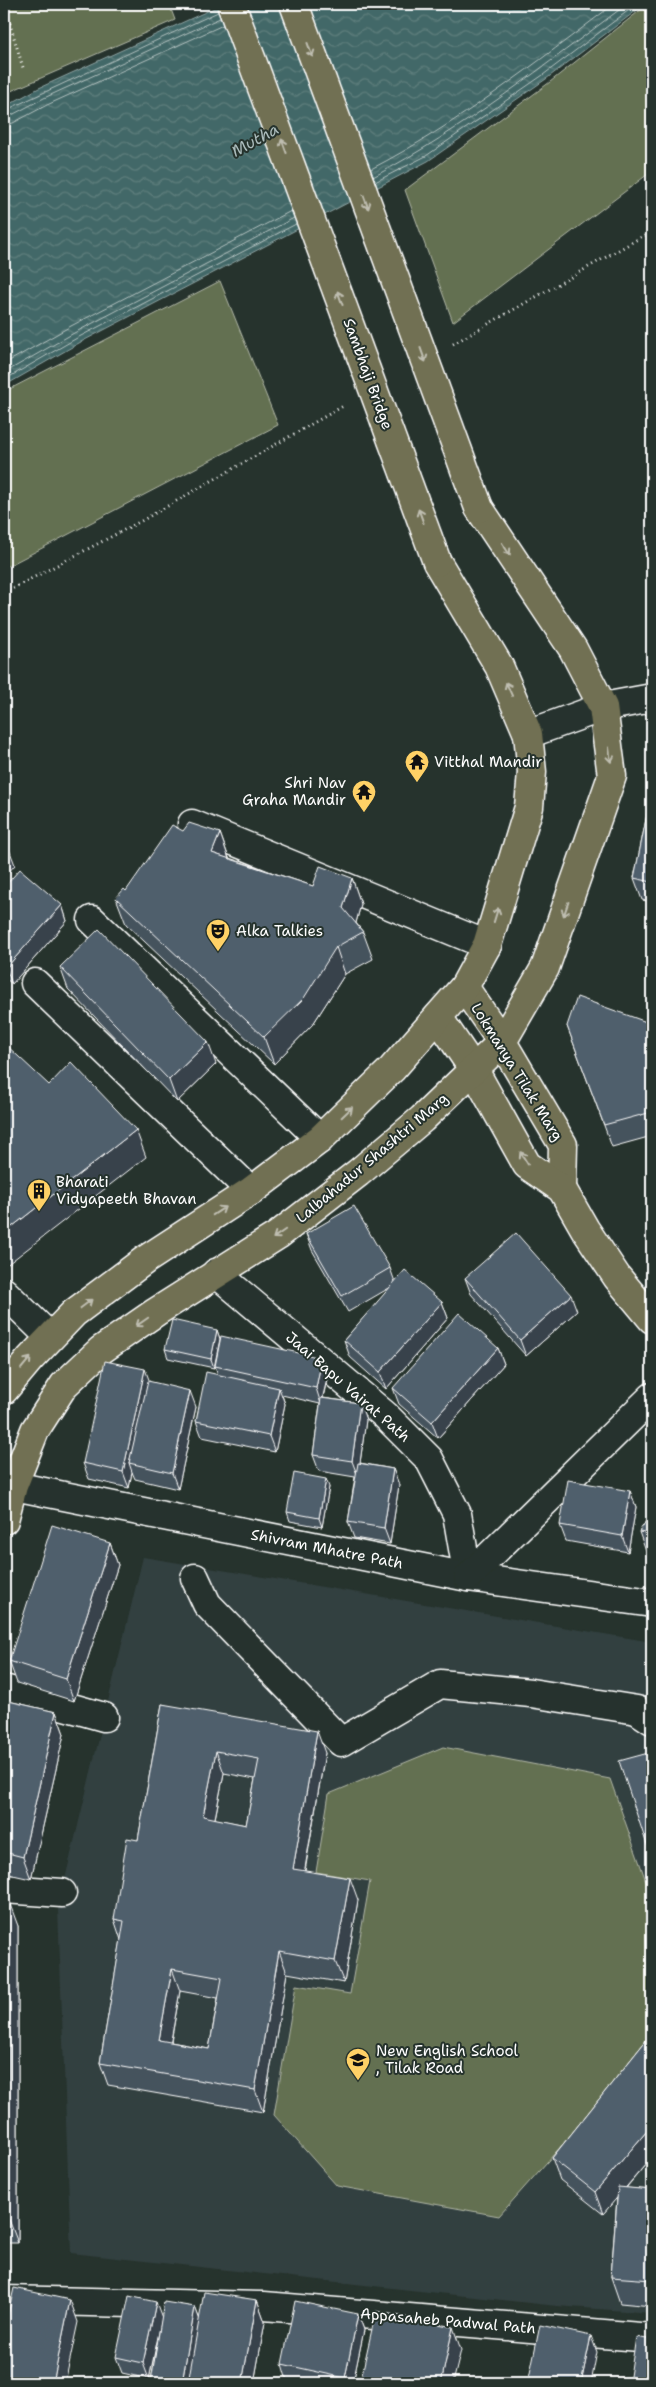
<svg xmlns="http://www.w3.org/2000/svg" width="656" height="2387" viewBox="0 0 656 2387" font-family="'Shantell Sans',sans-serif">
<defs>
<pattern id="water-waves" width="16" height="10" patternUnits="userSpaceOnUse" patternTransform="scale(1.25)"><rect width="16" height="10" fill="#436867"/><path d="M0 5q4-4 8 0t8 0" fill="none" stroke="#5f7f7e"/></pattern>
</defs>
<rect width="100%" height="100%" fill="#26332d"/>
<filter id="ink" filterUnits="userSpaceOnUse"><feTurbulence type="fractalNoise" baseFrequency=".02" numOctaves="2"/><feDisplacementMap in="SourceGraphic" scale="10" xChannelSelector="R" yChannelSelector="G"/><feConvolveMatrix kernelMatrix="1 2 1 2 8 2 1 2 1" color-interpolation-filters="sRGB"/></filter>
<g filter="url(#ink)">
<path fill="#334040" d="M 143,1557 L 652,1642 L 652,2313 L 557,2306 L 71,2253 L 58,1908 Z"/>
<g fill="#647051" stroke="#b2b8a8">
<path d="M 4,4 L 169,4 L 175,20 L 4,94 Z"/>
<path d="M 648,4 L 652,4 L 652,171 L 453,322 L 405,190 L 550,82 Z"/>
<path d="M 220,281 L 278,425 L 4,568 L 4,392 Z"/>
<path d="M 443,1747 L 610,1779 L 652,1898 L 652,2044 L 499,2216 L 337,2186 L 274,2115 L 296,1985 L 350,1994 L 370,1881 L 316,1872 L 329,1794 Z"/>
</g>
<path fill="url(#water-waves)" stroke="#8ea4a4" d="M 223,4 L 645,4 L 546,79 L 428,161 L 79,343 L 4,386 L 4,107 L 39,88 Z"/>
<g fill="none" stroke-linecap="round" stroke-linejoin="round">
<g stroke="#b4c3c2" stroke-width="1">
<path d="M 4,111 L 218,12"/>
<path d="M 4,117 L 10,116 L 44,98 L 220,18"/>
<path d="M 4,125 L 13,123 L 47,105 L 223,25"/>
<path d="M 371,169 C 458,124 536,63 614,4"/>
<path d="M 373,177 C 464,129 545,65 627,4"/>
<path d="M 375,182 L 426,156 L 543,75 L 637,4"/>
<path d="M 4,364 L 71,326 L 291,211"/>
<path d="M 4,373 L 74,333 L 294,218"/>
<path d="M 4,380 L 77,338 L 296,224"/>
</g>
<defs>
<g id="minor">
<path d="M 528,734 L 603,707 L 652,698"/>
<path d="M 192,824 L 487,945"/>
<path d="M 92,920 L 320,1139"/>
<path d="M 35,983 L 251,1191"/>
<path d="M 216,1273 L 385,1415 L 429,1459 L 457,1514 L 468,1577"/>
<path d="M 4,1292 L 50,1337"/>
<path d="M 4,1484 L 468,1577 L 652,1603"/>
<path d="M 468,1577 L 652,1397"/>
<path d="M 195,1578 L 207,1604 L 341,1742 L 440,1684 L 531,1693 L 637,1710 L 652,1720"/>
<path d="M 4,1689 L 104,1717"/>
<path d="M 4,1889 L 62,1893"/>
<path d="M 4,2300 L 264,2306 L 652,2338"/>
</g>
<g id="major">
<path d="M 464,987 L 502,1042 L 563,1145 L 562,1189"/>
<path d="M 438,1017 L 474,1070 L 527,1165 L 562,1189 L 585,1229 L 617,1277 L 652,1319"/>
<path d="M 4,1390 L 30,1359 L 74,1313 L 145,1260 L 251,1191 L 320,1139 L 392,1069 L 464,987 L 487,945 L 529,807 L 532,772 L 528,734 L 499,666 L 437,562"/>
<path d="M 4,1520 L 13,1486 L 35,1430 L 64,1385 L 101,1350 L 156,1312 L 278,1235 L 358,1173 L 422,1119 L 502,1042 L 545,968 L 612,776 L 603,707 L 573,649 L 479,508"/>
</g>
</defs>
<use href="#minor" stroke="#fff" stroke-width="31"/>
<use href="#major" stroke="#fff" stroke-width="31"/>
<g stroke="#fff" stroke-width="3" stroke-dasharray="1 4" stroke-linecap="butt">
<path d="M 4,4 L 24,71"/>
<path d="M 453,344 L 652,231"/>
<path d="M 4,593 L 143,520 L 345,405"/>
</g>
<use href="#minor" stroke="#26332d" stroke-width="28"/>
<use href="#major" stroke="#716f52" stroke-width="28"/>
<defs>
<g id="major-bridge">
<path d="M 231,4 L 437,562"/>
<path d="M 294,4 L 479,508"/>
</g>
</defs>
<use href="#major-bridge" stroke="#fff" stroke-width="31" stroke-linecap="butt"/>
<use href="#major-bridge" stroke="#716f52" stroke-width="28"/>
</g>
<g fill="#45525d" stroke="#fff" fill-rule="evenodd">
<path d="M 652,790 L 652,902 L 642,900 L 634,878 Z"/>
<path d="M 183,831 L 220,833 L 229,858 L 313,886 L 352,878 L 361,904 L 356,923 L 363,932 L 373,959 L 345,974 L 313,1024 L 274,1064 L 126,924 L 116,898 L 126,891 Z"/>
<path d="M 4,887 L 62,905 L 67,921 L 12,984 L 4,977 Z"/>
<path d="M 60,967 L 216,1064 L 177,1102 L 68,989 Z"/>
<path d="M 652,1024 L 652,1136 L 612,1147 L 567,1026 Z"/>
<path d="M 306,1234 L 390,1268 L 395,1282 L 442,1302 L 448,1318 L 386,1389 L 350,1357 L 344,1340 L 391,1287 L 348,1312 L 312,1250 Z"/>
<path d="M 465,1278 L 577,1311 L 526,1356 L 471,1294 Z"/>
<path d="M 217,1330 L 220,1339 L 215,1365 L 328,1375 L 323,1398 L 360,1403 L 366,1420 L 360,1463 L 393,1469 L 399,1485 L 390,1544 L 354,1538 L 348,1522 L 355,1477 L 319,1471 L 313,1455 L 320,1404 L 282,1395 L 285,1404 L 275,1452 L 202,1437 L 196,1421 L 218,1375 L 215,1366 L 214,1368 L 168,1358 L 165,1349 Z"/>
<path d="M 498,1348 L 504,1364 L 438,1438 L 399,1404 L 393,1388 Z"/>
<path d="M 149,1382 L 196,1407 L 178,1489 L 135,1479 L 132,1472 L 129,1488 L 89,1479 L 83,1463 Z"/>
<path d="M 329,1487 L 322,1527 L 290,1521 L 287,1512 Z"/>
<path d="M 630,1491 L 636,1507 L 628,1552 L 566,1541 L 560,1525 Z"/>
<path d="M 652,1512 L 652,1555 L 647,1554 L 639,1532 Z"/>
<path d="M 110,1543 L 118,1565 L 74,1701 L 17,1683 L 9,1661 Z"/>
<path d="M 4,1700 L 56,1712 L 64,1734 L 31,1879 L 4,1873 Z"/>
<path d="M 162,1704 L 325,1753 L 305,1871 L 358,1900 L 344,1983 L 287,1973 L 263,2112 L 108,2085 L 100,2063 L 121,1940 L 114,1919 L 138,1840 ZM 224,1773 L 255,1779 L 246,1825 L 215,1819 ZM 180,1991 L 218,1998 L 209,2049 L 171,2042 Z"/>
<path d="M 4,1899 L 18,1926 L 18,2243 L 4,2243 Z"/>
<path d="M 652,2033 L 652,2157 L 626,2188 L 652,2190 L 652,2306 L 620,2303 L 611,2277 L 617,2197 L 603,2214 L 560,2180 L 552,2158 Z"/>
<path d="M 257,2300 L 265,2322 L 254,2383 L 152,2383 L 151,2381 L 159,2334 L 149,2379 L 122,2373 L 116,2357 L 162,2317 L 195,2307 L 199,2318 Z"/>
<path d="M 358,2314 L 364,2330 L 353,2383 L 300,2383 L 287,2381 L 282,2364 Z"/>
</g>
<g fill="#38424c" stroke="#fff">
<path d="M 220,833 L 229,859 L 212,853 Z"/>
<path d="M 9,849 L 15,865 L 4,877 L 4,854 Z"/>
<path d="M 352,878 L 361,904 L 353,934 L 343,908 Z"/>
<path d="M 62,905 L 67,921 L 12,984 L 6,968 Z"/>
<path d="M 336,947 L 345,974 L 313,1024 L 274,1064 L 264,1037 Z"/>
<path d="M 652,1041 L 652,1058 L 650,1052 Z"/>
<path d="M 208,1042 L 216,1064 L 177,1102 L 169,1080 Z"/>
<path d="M 136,1130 L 146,1157 L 4,1267 L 4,1233 Z"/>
<path d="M 571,1295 L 577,1311 L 526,1356 L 520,1340 Z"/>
<path d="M 442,1302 L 448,1318 L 386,1389 L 380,1372 Z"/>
<path d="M 217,1330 L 220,1339 L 214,1368 L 211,1359 Z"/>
<path d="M 498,1348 L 504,1364 L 438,1438 L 432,1422 Z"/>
<path d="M 322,1358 L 328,1375 L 321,1404 L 316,1388 Z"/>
<path d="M 145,1369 L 151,1385 L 129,1463 L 132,1472 L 129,1488 L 123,1472 Z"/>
<path d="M 279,1388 L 285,1404 L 275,1452 L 269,1436 Z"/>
<path d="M 190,1391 L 196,1407 L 178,1489 L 172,1473 Z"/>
<path d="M 360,1403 L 366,1420 L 358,1477 L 352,1461 Z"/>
<path d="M 393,1469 L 399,1485 L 390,1544 L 384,1528 Z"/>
<path d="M 326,1479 L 329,1487 L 322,1527 L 319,1518 Z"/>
<path d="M 630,1491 L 636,1507 L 628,1552 L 622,1536 Z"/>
<path d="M 110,1543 L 118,1565 L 74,1701 L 66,1679 Z"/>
<path d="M 56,1712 L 64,1734 L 31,1879 L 23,1857 Z"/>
<path d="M 317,1731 L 325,1753 L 301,1891 L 293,1869 Z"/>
<path d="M 216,1751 L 224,1773 L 211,1838 L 203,1816 Z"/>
<path d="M 350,1878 L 358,1900 L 344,1983 L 335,1961 Z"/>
<path d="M 8,1899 L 18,1926 L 18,2243 L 8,2217 Z"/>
<path d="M 279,1951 L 287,1973 L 263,2112 L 255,2090 Z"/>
<path d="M 172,1969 L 180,1991 L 167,2062 L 159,2040 Z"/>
<path d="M 652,2125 L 652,2157 L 603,2214 L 595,2192 Z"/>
<path d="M 70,2300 L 78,2322 L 65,2383 L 53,2383 Z"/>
<path d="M 257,2300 L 265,2322 L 254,2383 L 242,2383 Z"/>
<path d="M 156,2302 L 162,2318 L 149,2379 L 143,2363 Z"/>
<path d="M 195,2307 L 201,2323 L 191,2383 L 182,2383 Z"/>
<path d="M 358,2314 L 364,2330 L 353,2383 L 346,2383 L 345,2378 Z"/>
<path d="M 453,2327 L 461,2350 L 453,2383 L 441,2383 Z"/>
<path d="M 591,2336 L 597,2352 L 591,2383 L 581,2383 Z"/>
</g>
<g fill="#505f6c" stroke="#fff" fill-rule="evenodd">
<path d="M 652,790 L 652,882 L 634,878 Z"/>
<path d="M 189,823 L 220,833 L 212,853 L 313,886 L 320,866 L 352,878 L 343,908 L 363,932 L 336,947 L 304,998 L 264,1037 L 116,898 L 124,889 L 126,891 L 172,825 L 183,831 Z"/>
<path d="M 4,843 L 9,849 L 4,854 Z"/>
<path d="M 20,869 L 62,905 L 6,968 L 4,966 L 4,887 Z"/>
<path d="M 99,929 L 208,1042 L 169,1080 L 60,967 Z"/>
<path d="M 577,997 L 652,1024 L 652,1041 L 650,1052 L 652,1053 L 652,1112 L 604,1125 L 567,1026 Z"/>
<path d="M 4,1043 L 49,1085 L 71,1062 L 136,1130 L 4,1233 Z"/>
<path d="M 354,1206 L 390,1268 L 342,1296 L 306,1234 Z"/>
<path d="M 516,1233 L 571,1295 L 520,1340 L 465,1278 Z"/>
<path d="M 405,1270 L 442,1302 L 380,1372 L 344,1340 Z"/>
<path d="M 459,1313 L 498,1348 L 432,1422 L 393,1388 Z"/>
<path d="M 172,1320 L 217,1330 L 211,1359 L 165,1349 Z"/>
<path d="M 221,1336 L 322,1358 L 316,1388 L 215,1366 Z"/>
<path d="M 105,1361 L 145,1369 L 123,1472 L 83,1463 Z"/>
<path d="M 206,1372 L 279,1388 L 269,1436 L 196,1421 Z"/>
<path d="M 148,1381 L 190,1391 L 172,1473 L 129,1463 Z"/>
<path d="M 321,1398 L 360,1403 L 352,1461 L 313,1455 Z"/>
<path d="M 358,1463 L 393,1469 L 384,1528 L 348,1522 Z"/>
<path d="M 294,1473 L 326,1479 L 319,1518 L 287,1512 Z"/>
<path d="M 568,1480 L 630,1491 L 622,1536 L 560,1525 Z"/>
<path d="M 652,1512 L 652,1534 L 639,1532 Z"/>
<path d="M 52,1525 L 110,1543 L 66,1679 L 9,1661 Z"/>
<path d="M 4,1700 L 56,1712 L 23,1857 L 4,1852 Z"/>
<path d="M 162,1704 L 317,1731 L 293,1869 L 350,1878 L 335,1961 L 279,1951 L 255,2090 L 100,2063 L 124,1921 L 114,1919 L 127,1838 L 138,1840 ZM 216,1751 L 259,1759 L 246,1825 L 203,1816 ZM 172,1969 L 222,1978 L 209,2049 L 159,2040 Z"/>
<path d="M 652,1752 L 652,1860 L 619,1761 Z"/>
<rect x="4" y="1899" width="4" height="318"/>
<path d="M 652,2033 L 652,2125 L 595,2192 L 552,2158 Z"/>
<path d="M 618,2187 L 652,2190 L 652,2280 L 611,2277 Z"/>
<path d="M 14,2288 L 70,2300 L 53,2383 L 4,2383 L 4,2333 Z"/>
<path d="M 204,2292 L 257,2300 L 242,2383 L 188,2383 Z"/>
<path d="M 129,2296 L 156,2302 L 143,2363 L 116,2357 Z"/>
<path d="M 295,2301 L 358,2314 L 345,2378 L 282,2364 Z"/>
<path d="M 164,2302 L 195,2307 L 182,2383 L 162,2383 L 151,2381 Z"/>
<path d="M 376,2311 L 453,2327 L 441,2383 L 360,2383 Z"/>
<path d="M 540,2325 L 591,2336 L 581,2383 L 528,2383 Z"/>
<path d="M 636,2337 L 652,2340 L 652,2383 L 629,2383 Z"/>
</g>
<defs><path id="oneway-shaft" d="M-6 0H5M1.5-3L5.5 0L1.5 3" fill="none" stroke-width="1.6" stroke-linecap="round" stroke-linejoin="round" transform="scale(1.25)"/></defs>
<g stroke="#bfbeb1">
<use href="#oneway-shaft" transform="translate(310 50) rotate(70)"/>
<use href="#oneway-shaft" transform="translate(284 146) rotate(-110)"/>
<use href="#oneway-shaft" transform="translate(366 202) rotate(70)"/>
<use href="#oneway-shaft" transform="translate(340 298) rotate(-110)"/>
<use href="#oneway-shaft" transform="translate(423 355) rotate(70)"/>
<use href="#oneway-shaft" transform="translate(421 516) rotate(-110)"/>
<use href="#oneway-shaft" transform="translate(506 549) rotate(57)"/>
<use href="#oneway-shaft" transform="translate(509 689) rotate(-114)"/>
<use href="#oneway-shaft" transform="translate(610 755) rotate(82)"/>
<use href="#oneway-shaft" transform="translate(566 909) rotate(109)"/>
<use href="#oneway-shaft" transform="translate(496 915) rotate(-73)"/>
<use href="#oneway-shaft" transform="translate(347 1112) rotate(-44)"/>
<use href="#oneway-shaft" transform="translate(524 1158) rotate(-122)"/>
<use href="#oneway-shaft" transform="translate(219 1211) rotate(-33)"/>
<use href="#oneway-shaft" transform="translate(279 1234) rotate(145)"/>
<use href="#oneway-shaft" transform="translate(86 1304) rotate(-37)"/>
<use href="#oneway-shaft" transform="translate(142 1322) rotate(145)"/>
<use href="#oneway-shaft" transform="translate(26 1363) rotate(-50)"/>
</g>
</g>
<defs>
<symbol id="temple-pin" viewBox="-11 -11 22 30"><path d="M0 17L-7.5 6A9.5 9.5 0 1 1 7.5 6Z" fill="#ffd166" stroke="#26332d"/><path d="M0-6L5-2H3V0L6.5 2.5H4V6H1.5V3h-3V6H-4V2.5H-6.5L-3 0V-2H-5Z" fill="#111"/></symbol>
<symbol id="theatre-pin" viewBox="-11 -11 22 30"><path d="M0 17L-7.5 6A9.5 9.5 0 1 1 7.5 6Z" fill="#ffd166" stroke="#26332d"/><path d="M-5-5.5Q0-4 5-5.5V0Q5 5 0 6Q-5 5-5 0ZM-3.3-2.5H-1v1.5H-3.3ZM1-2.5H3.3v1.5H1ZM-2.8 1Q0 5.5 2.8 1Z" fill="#111"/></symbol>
<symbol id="building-pin" viewBox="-11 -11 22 30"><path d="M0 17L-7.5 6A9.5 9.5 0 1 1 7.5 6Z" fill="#ffd166" stroke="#26332d"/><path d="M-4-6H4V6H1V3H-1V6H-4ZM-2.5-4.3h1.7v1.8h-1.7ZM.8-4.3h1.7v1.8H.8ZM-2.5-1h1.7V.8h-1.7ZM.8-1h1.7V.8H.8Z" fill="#111"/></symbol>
<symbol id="school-pin" viewBox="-11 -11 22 30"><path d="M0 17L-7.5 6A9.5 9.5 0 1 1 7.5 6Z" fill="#ffd166" stroke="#26332d"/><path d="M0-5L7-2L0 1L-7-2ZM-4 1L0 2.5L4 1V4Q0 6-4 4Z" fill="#111"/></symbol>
</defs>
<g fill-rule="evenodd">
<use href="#temple-pin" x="403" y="748" width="28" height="38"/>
<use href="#temple-pin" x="350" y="778" width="28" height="38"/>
<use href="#theatre-pin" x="204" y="917" width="28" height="38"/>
<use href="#building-pin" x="25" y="1177" width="28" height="38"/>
<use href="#school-pin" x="344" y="2046" width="28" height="38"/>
</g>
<g text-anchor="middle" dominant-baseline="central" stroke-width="4" stroke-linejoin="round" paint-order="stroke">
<g font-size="15" fill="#fff" stroke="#26332d">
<text transform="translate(368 374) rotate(70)">Sambhaji Bridge</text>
<text transform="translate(517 1072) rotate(58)">Lokmanya Tilak Marg</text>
<text transform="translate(372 1158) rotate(-40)">Lalbahadur Shashtri Marg</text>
<text transform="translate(348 1387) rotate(41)">Jaai Bapu Vairat Path</text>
<text transform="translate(327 1549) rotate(11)">Shivram Mhatre Path</text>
<text transform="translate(448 2321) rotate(5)">Appasaheb Padwal Path</text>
</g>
<g font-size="15" fill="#fff" stroke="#26332d" text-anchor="start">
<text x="434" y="762">Vitthal Mandir</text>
<text x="346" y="783" text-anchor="end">Shri Nav<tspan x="346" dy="17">Graha Mandir</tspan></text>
<text x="236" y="931">Alka Talkies</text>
<text x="56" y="1182">Bharati<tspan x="56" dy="17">Vidyapeeth Bhavan</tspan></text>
<text x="376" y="2051">New English School<tspan x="376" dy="17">, Tilak Road</tspan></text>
</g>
<g font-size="16" font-style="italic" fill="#abb" stroke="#26332d">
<text transform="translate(255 140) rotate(-29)">Mutha</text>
</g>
</g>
<rect width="656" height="2387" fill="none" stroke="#26332d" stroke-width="20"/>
<rect x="10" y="10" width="636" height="2367" fill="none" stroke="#fff" stroke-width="2" filter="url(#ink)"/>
</svg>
